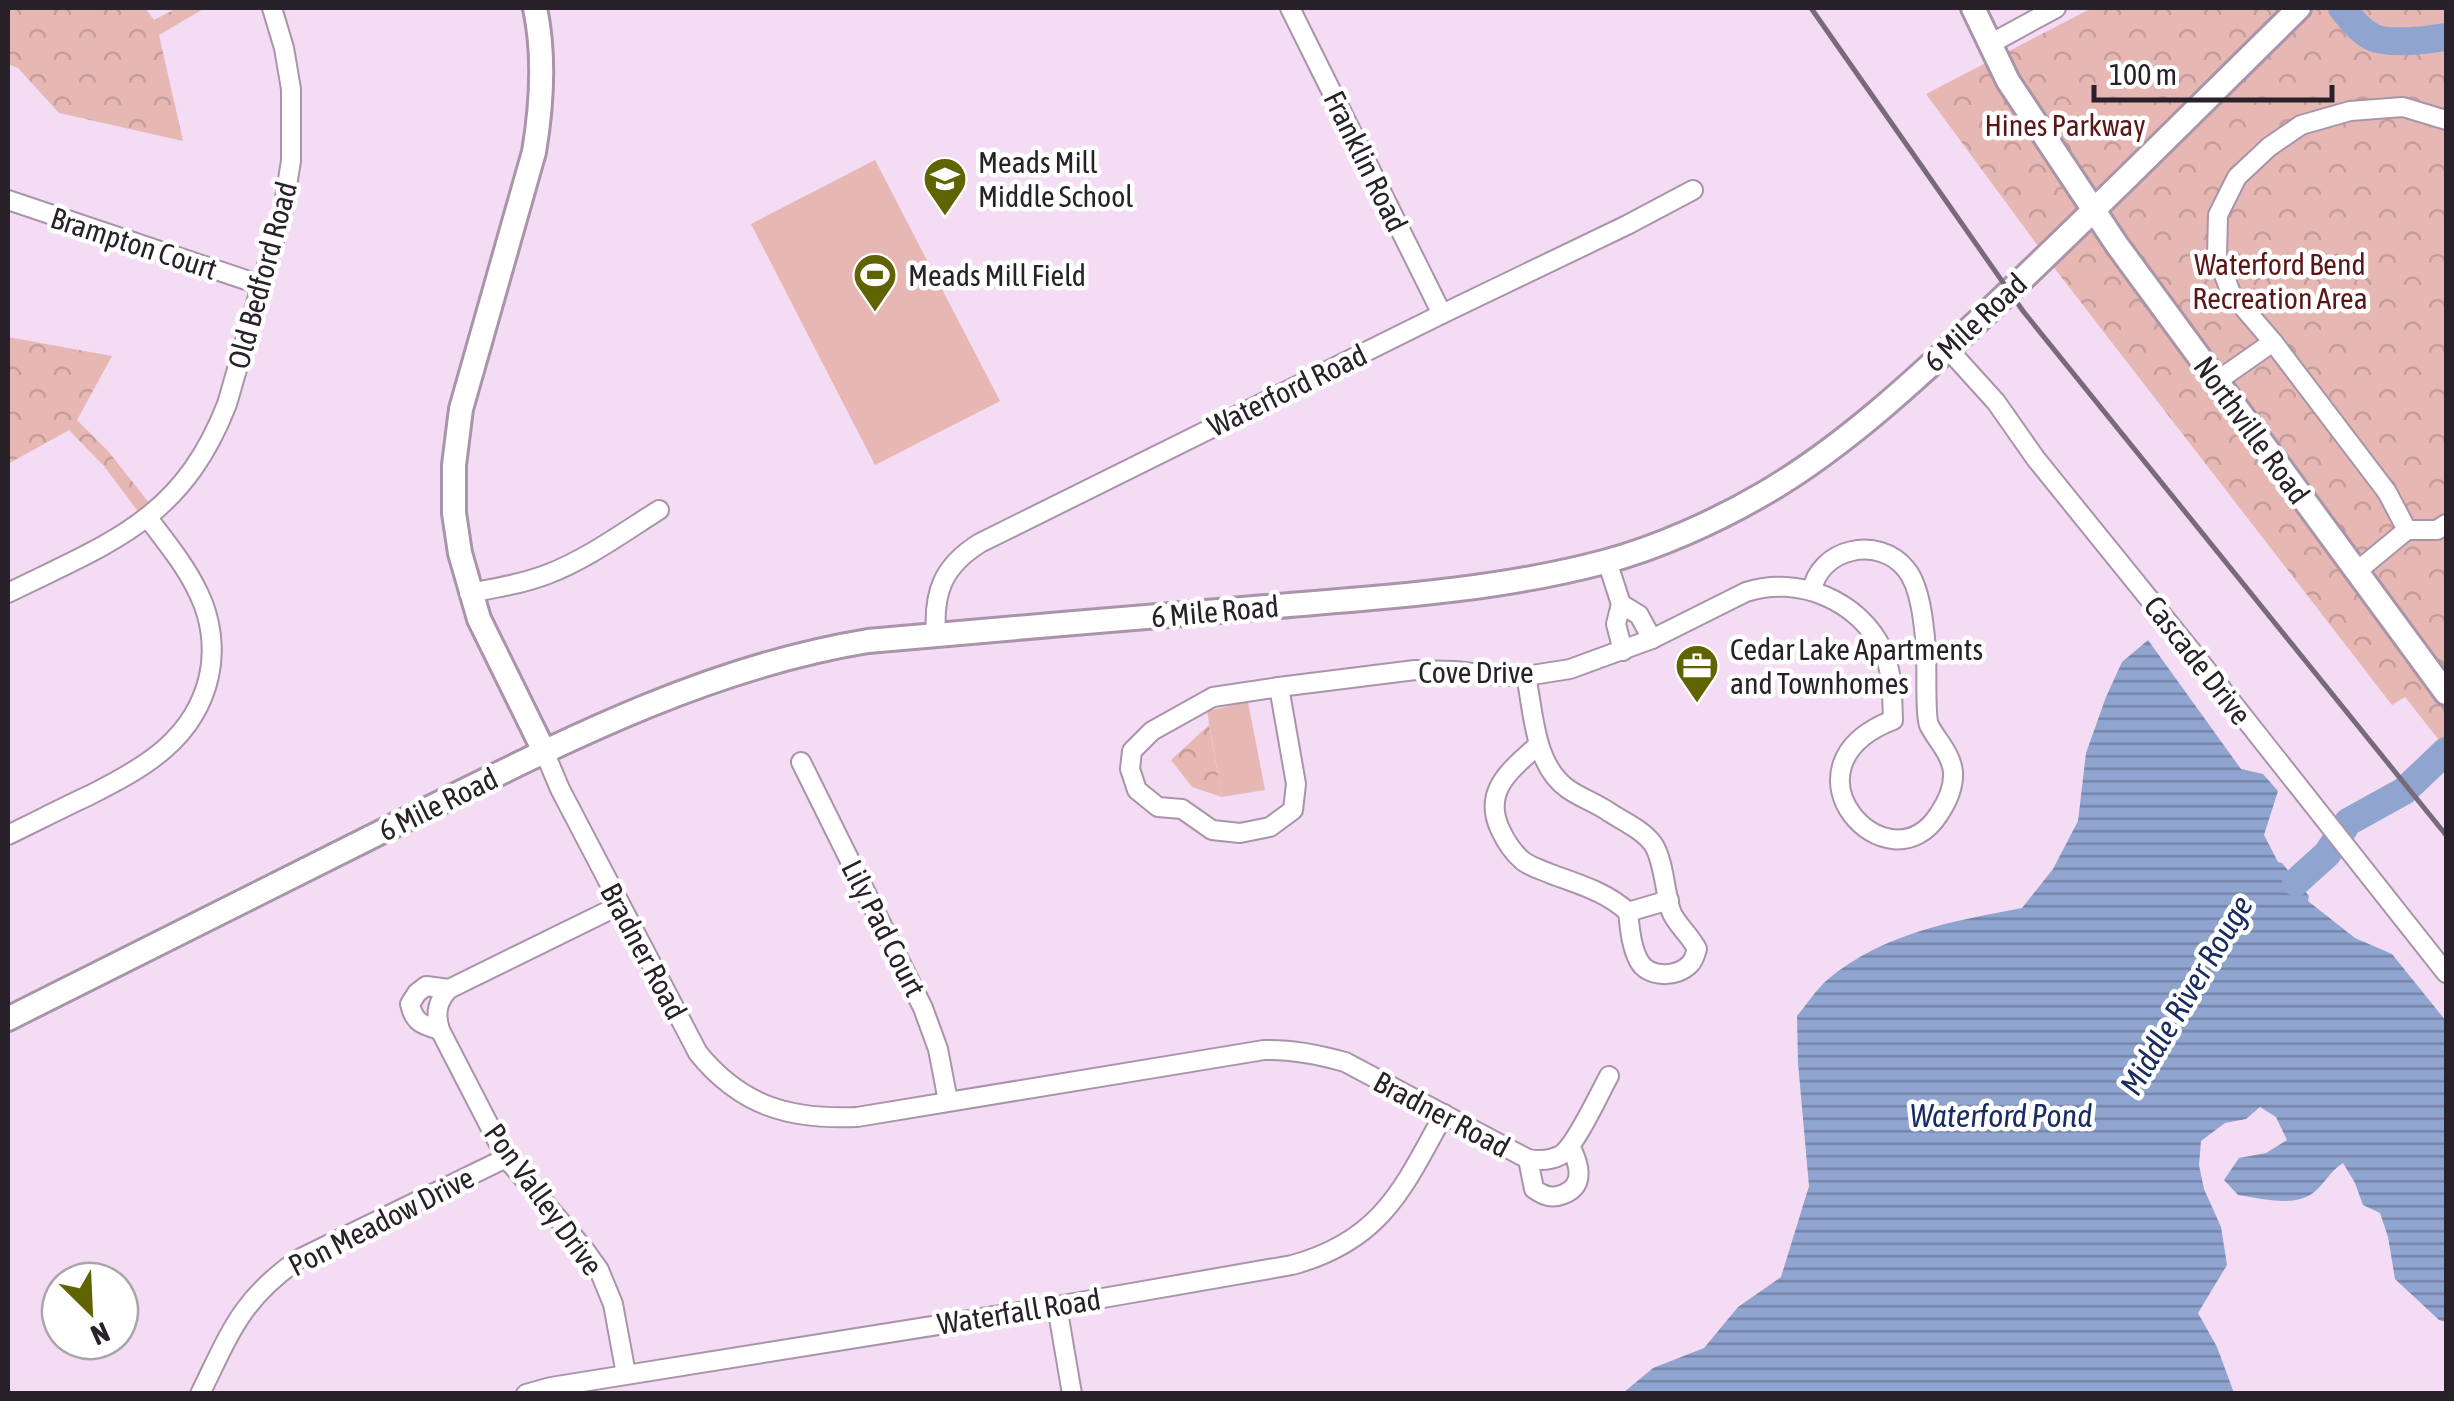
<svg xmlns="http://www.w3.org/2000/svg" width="2454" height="1401" viewBox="0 0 2454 1401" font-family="'Asap Condensed',sans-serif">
<defs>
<pattern id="forest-crowns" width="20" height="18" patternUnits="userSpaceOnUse" patternTransform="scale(2.5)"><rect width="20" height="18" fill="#e6b7b3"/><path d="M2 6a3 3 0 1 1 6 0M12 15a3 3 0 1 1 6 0" fill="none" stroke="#c59d9a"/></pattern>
<pattern id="water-rules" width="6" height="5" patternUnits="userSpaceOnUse" patternTransform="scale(2.5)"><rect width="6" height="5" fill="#90a4d0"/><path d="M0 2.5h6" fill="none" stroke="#7685a9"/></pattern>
</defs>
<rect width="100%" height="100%" fill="#f3dcf4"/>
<g fill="url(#forest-crowns)">
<path d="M 8,8 L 145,8 L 154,20 L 177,8 L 205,8 L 159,35 L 183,141 L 59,113 L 18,68 L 8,64 Z"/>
<path d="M 2092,8 L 2446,8 L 2446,749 L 2405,697 L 2392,705 L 2052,265 L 1926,94 Z"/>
<path d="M 8,337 L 112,356 L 77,420 L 108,451 L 150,504 L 140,514 L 104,466 L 69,430 L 8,464 Z"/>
<path d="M 1209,725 L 1222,797 L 1192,787 L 1171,760 Z"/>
</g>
<g fill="#e6b7b3">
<path d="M 875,160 L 1000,401 L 875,465 L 751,224 Z"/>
<path d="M 1248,702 L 1265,790 L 1222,797 L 1207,711 Z"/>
</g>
<path fill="url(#water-rules)" d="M 2148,640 L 2241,769 L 2263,774 L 2278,791 L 2264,835 L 2278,862 L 2282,863 L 2309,896 L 2308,901 L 2355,938 L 2392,954 L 2446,1021 L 2446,1322 L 2439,1320 L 2395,1279 L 2388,1237 L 2380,1213 L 2363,1205 L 2355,1183 L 2343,1163 C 2329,1172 2324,1185 2313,1193 C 2292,1208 2261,1198 2238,1195 L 2224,1180 L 2239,1158 L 2266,1153 L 2287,1140 L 2276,1117 L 2260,1107 L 2246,1119 L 2225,1123 L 2201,1141 L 2199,1165 L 2204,1189 L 2221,1227 L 2227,1265 L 2198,1313 L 2217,1347 L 2234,1393 L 1623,1393 L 1653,1368 L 1704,1348 L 1738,1307 L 1781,1277 L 1809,1186 L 1798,1063 L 1797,1016 C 1807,1004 1816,990 1827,980 C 1883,933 1953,921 2022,908 L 2053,869 L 2078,821 L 2086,753 L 2106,697 L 2122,662 Z"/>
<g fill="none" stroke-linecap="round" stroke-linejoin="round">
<path stroke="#90a4d0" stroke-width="5" d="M 2439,758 L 2446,765"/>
<g stroke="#90a4d0" stroke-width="28">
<path d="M 2342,8 C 2350,18 2359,30 2372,37 C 2388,45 2428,40 2446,37"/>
<path d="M 2296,882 L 2327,854 L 2348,822 L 2404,791 L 2446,751"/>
</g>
<defs>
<g id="minor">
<path d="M 1290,8 L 1442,314"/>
<path d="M 1990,44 L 2056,8"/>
<path d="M 8,200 L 261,285"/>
<path d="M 1948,349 L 1996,402 L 2036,459 L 2197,658 L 2446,973"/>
<path d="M 2217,381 L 2273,342"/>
<path d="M 2407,530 L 2387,492 L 2273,342 L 2231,293 L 2217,257 L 2218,215 L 2237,177 L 2269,147 L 2301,125 L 2350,111 L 2403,107 L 2446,120"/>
<path d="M 1607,561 L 1621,604"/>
<path d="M 2356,572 L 2407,530 L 2437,530 L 2446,524"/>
<path d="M 8,593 C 111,542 182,520 227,404 L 283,210 L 291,161 L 291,89 L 284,48 L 272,8"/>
<path d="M 469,593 C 496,588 522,584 548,574 C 587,559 624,532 659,510"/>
<path d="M 936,635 C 933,592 943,566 980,543 L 1442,314 L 1627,225 L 1693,190"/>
<path d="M 1623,651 L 1616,624 L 1621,604 L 1639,615 L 1652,639"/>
<path d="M 1526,676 C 1534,714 1534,765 1568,789 C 1581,798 1596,803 1609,812 C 1623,821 1643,830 1653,844 C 1664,860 1665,894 1671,911 C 1675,923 1690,935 1697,949 C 1695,955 1694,960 1690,964 C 1677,978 1648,978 1639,961 C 1631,946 1630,929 1628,912 C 1607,892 1578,884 1551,874 C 1542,870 1531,867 1523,861 C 1512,852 1506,842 1500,829 C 1482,790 1512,769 1538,745"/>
<path d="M 1279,687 L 1415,670 L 1455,671 L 1500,676 L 1526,676 L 1570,669 L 1652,639 L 1746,592 C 1797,575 1860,600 1883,651 C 1893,673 1892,697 1893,720 C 1772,767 1889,893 1939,814 C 1947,802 1954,787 1953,772 C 1951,753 1937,741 1929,725 C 1925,716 1927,664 1926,649 C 1924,626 1921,587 1906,569 C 1879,535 1819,548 1812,591"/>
<path d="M 1279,687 L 1296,784 L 1293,810 L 1270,827 L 1240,833 L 1212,830 L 1182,809 L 1158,807 L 1137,790 L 1130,769 L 1132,751 L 1152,731 L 1213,697 Z"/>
<path d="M 544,751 L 560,789 L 698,1053 C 741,1106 790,1120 857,1117 L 1264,1050 C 1292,1049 1317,1054 1345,1062 L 1528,1159 C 1540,1161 1550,1161 1561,1155 C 1576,1145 1599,1094 1609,1076"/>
<path d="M 801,762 L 923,1008 L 938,1049 L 948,1101"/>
<path d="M 8,835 C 35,822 62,808 90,795 C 144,768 195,739 209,676 C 215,649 211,619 199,594 C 186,566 166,542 148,518"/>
<path d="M 620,905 L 449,989 C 437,1001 435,1014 440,1030 L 506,1158 L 584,1249 L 599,1270 L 613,1304 L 626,1374"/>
<path d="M 1628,912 L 1669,900"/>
<path d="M 440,1030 C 423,1025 414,1023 410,1004 L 417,993 L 426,986 L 449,989"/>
<path d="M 1528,1159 L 1534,1189 C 1544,1196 1552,1199 1564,1194 C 1586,1185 1579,1163 1570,1146"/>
<path d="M 1057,1306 L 1072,1394"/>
<path d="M 200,1394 C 230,1333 241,1299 299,1259 L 506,1158"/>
<path d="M 526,1394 L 551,1387 L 1057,1306 L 1292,1265 C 1381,1241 1403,1189 1444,1114"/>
</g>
<g id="tertiary">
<path d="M 535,8 C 545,55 542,104 534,152 L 461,409 L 454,465 L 454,513 L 460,553 L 479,619 L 544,751"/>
<path d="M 1973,8 L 2008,81 L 2117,245 L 2446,693"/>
<path d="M 8,1019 C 141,951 275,885 409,818 C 557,745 703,668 868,641 C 997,629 1125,619 1254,608 C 1371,598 1491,592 1604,562 C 1657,548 1717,521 1763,494 C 1845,447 1924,372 1993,307 C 2097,209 2197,108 2299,8"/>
</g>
</defs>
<use href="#minor" stroke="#a994aa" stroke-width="22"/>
<use href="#tertiary" stroke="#a994aa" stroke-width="28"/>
<use href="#minor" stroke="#fff" stroke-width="18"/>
<use href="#tertiary" stroke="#fff" stroke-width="22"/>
<path stroke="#786b79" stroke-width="5" d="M 1811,8 L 2023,311 L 2446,835"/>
</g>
<defs>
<symbol id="school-pin" viewBox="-11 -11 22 30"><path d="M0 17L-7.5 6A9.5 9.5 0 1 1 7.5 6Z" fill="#5f6300" stroke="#fff"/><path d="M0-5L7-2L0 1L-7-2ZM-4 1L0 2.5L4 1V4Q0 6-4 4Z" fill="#fff"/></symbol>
<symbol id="stadium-pin" viewBox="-11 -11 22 30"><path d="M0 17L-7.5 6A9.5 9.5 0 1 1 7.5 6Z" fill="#5f6300" stroke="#fff"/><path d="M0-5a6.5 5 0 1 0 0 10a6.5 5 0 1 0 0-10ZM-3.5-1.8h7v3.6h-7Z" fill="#fff"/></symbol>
<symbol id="office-pin" viewBox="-11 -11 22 30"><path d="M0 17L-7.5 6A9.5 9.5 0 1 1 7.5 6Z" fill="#5f6300" stroke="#fff"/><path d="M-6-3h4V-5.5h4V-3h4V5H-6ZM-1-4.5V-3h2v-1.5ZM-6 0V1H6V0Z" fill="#fff"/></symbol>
</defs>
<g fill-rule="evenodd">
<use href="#school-pin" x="920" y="154" width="50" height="68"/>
<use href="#stadium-pin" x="850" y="250" width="50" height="68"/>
<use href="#office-pin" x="1672" y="641" width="50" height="68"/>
</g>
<g text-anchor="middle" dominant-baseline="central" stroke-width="9" stroke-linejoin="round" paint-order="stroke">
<g font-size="30" fill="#5a1718" stroke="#fff">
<text x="2065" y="125">Hines Parkway</text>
<text x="2280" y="264">Waterford Bend<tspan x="2280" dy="34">Recreation Area</tspan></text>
</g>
<g font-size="30" fill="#292129" stroke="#fff">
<text transform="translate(1366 161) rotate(64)">Franklin Road</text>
<text transform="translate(134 243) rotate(18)">Brampton Court</text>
<text transform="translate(262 275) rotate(-75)">Old Bedford Road</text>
<text transform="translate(1975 322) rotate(-43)">6 Mile Road</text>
<text transform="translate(1287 390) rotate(-26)">Waterford Road</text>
<text transform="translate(2252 430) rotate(54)">Northville Road</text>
<text transform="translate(1215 611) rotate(-5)">6 Mile Road</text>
<text transform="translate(2198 660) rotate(52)">Cascade Drive</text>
<text x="1476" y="672">Cove Drive</text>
<text transform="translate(438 804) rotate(-26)">6 Mile Road</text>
<text transform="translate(884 928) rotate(63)">Lily Pad Court</text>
<text transform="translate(644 951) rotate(62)">Bradner Road</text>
<text transform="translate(1442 1114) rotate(28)">Bradner Road</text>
<text transform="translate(544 1199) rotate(54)">Pon Valley Drive</text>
<text transform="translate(381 1221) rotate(-27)">Pon Meadow Drive</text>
<text transform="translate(1019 1311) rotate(-9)">Waterfall Road</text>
</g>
<g font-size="30" fill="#292129" stroke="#fff" text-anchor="start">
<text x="978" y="162">Meads Mill<tspan x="978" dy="34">Middle School</tspan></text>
<text x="908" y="275">Meads Mill Field</text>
<text x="1730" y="649">Cedar Lake Apartments<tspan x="1730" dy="34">and Townhomes</tspan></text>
</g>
<g font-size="32" font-style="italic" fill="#192c62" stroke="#fff">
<text transform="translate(2186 995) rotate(-59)">Middle River Rouge</text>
<text x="2001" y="1115">Waterford Pond</text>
</g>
</g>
<rect width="2454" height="1401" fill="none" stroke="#292129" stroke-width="20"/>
<g transform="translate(90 1311) rotate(156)"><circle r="48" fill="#ffffff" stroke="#a9a6a9" stroke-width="2.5"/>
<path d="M0-8L18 38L0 25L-18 38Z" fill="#5f6300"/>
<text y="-15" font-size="28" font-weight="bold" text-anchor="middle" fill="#292129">N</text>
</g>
<path d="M2094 85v15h238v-15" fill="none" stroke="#292129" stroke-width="5"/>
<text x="2109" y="85" font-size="30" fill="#292129" stroke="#ffffff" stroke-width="8" paint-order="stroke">100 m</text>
</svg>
